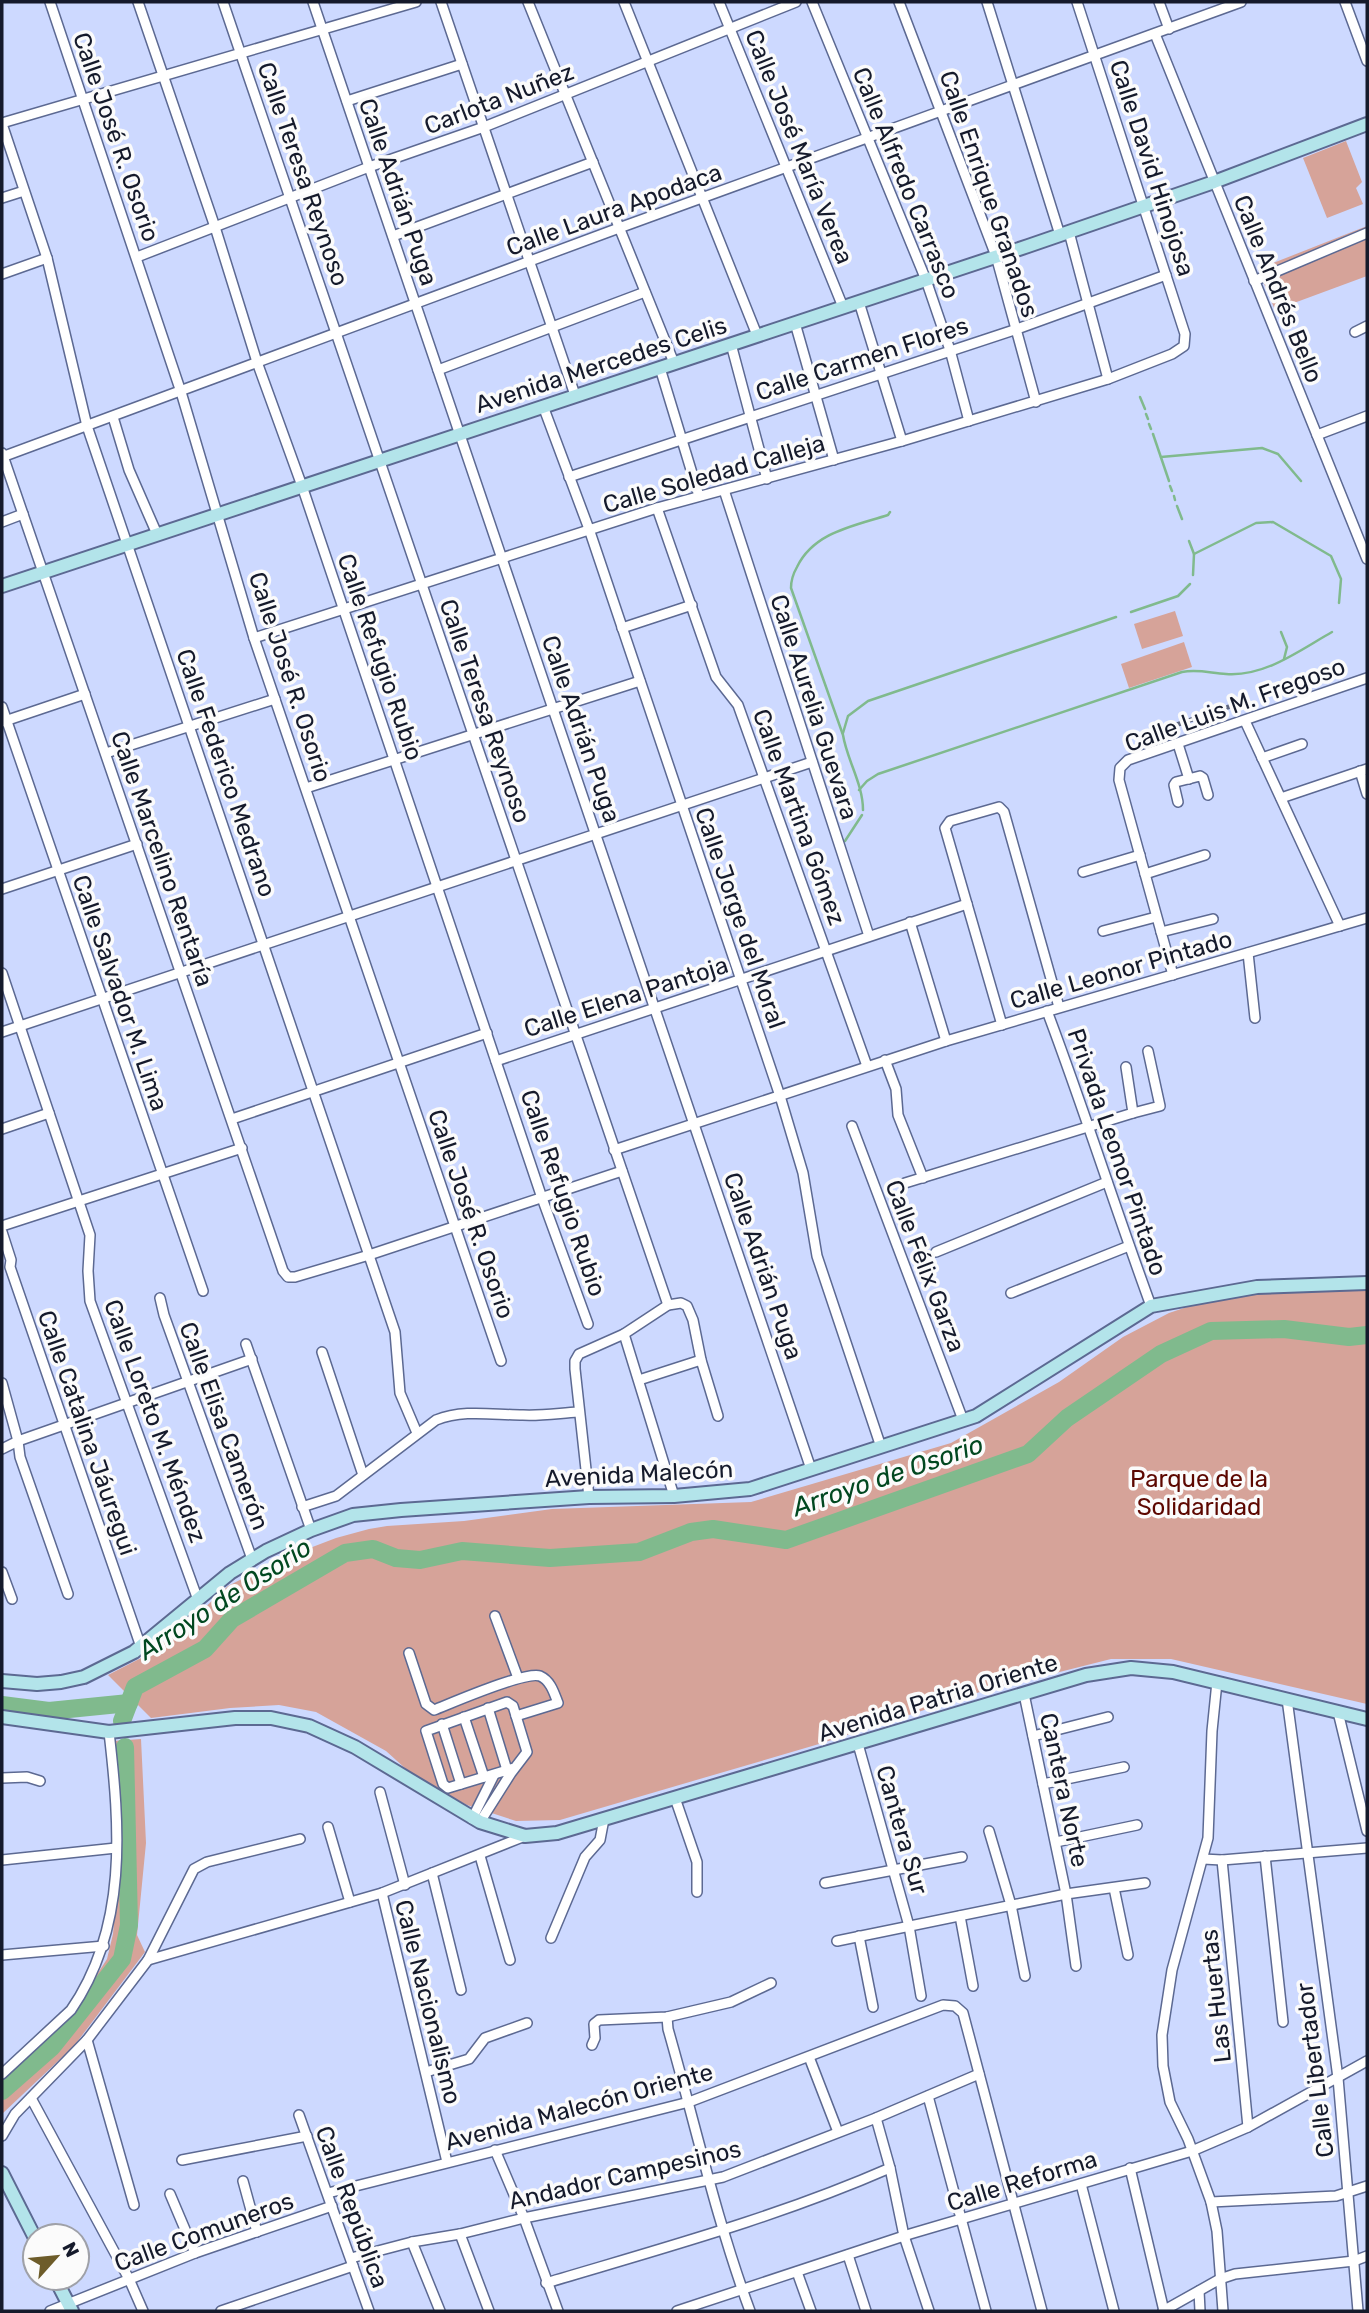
<svg xmlns="http://www.w3.org/2000/svg" width="1369" height="2313" viewBox="0 0 1369 2313" font-family="Rubik,sans-serif">
<rect width="100%" height="100%" fill="#cdd9ff"/>
<g fill="#d6a399">
<path d="M 1346,141 L 1362,182 L 1356,188 L 1363,204 L 1327,218 L 1303,158 Z"/>
<path d="M 1367,226 L 1367,276 L 1275,310 L 1258,269 Z"/>
<path d="M 1175,611 L 1183,636 L 1142,649 L 1134,624 Z"/>
<path d="M 1184,642 L 1192,667 L 1129,688 L 1121,664 Z"/>
<path d="M 1367,1284 L 1367,1704 L 1171,1659 L 1111,1659 L 980,1692 L 819,1744 L 560,1820 L 516,1821 L 467,1805 L 416,1778 L 386,1751 L 316,1712 L 279,1705 L 230,1708 L 151,1718 L 108,1675 L 141,1658 L 185,1626 L 228,1586 L 281,1559 L 336,1538 L 369,1529 L 387,1526 L 464,1521 L 552,1509 L 751,1502 L 951,1443 L 1059,1382 L 1123,1337 L 1169,1313 L 1238,1290 Z"/>
<path d="M 141,1739 L 146,1843 L 137,1935 L 145,1952 L 74,2046 L 2,2114 L 2,2082 L 71,2015 L 107,1959 L 113,1934 L 121,1840 L 120,1796 L 113,1741 Z"/>
</g>
<g fill="none" stroke-linecap="round" stroke-linejoin="round">
<g stroke="#80ba8d" stroke-width="2.5">
<path d="M 1140,397 L 1145,409"/>
<path d="M 1146,414 L 1148,419"/>
<path d="M 1149,424 L 1151,429"/>
<path d="M 1153,434 L 1169,481"/>
<path d="M 1161,457 L 1262,448 L 1278,454 L 1301,481"/>
<path d="M 1170,486 L 1172,491"/>
<path d="M 1174,496 L 1175,500"/>
<path d="M 1177,506 L 1182,519"/>
<path d="M 1189,541 L 1194,554 L 1193,575"/>
<path d="M 1194,554 L 1256,523 L 1273,522 L 1331,556 L 1341,579 L 1339,603"/>
<path d="M 1131,612 L 1178,596 L 1190,584"/>
<path d="M 1281,632 L 1287,647 L 1284,659"/>
<path d="M 843,733 L 848,716 L 868,701 L 1116,617"/>
<path d="M 859,790 L 867,781 L 878,774 L 1182,672 C 1198,669 1210,673 1226,674 C 1265,677 1300,650 1332,632"/>
<path d="M 863,810 C 863,784 847,760 843,735 L 791,588 C 791,580 793,574 797,567 C 814,532 854,526 888,515 L 890,512"/>
<path d="M 845,841 L 862,815"/>
</g>
<g stroke="#80ba8d" stroke-width="18">
<path d="M 2,1705 L 49,1711 L 129,1703"/>
<path d="M 122,1721 L 135,1687 L 205,1649 L 232,1619 L 345,1553 L 373,1549 L 396,1558 L 420,1560 L 462,1551 L 550,1558 L 639,1552 L 691,1532 L 713,1529 L 786,1540 L 1028,1454 L 1067,1418 L 1161,1354 L 1211,1331 L 1284,1329 L 1349,1337 L 1367,1335"/>
<path d="M 2,2091 L 52,2047 L 122,1959 L 129,1925 L 125,1747"/>
</g>
<defs>
<g id="street">
<path d="M 50,2 L 181,392 L 254,638 L 501,1361"/>
<path d="M 138,2 L 215,227 L 257,362 L 302,486 L 542,1198 L 588,1324"/>
<path d="M 223,2 L 668,1305"/>
<path d="M 313,2 L 811,1469"/>
<path d="M 441,2 L 575,395"/>
<path d="M 528,2 L 674,363"/>
<path d="M 624,2 L 757,335"/>
<path d="M 719,2 L 843,307"/>
<path d="M 812,2 L 926,280 L 950,350 L 969,421"/>
<path d="M 899,2 L 996,256 L 1036,402"/>
<path d="M 987,2 L 1060,235"/>
<path d="M 1159,2 L 1169,29"/>
<path d="M 1345,2 L 1367,61"/>
<path d="M 1155,34 L 1367,559"/>
<path d="M 347,101 L 462,64"/>
<path d="M 2,123 L 416,2"/>
<path d="M 2,124 L 47,258 L 87,426 L 395,1332 L 400,1393 L 417,1433"/>
<path d="M 2,198 L 24,191"/>
<path d="M 1069,232 L 1108,379"/>
<path d="M 393,236 L 593,162"/>
<path d="M 137,257 L 369,167 L 484,127 L 796,2"/>
<path d="M 2,274 L 47,258"/>
<path d="M 1254,281 L 1367,233"/>
<path d="M 859,302 L 902,441"/>
<path d="M 795,323 L 834,460"/>
<path d="M 1355,332 L 1367,326"/>
<path d="M 731,344 L 767,479"/>
<path d="M 660,368 L 699,496"/>
<path d="M 438,370 L 645,292"/>
<path d="M 543,406 L 589,529 L 780,1096 L 803,1173 L 817,1256 L 881,1447"/>
<path d="M 113,417 L 129,470 L 157,534"/>
<path d="M 1317,435 L 1367,416"/>
<path d="M 2,453 L 283,1271 L 288,1277 L 295,1277 L 369,1255 L 622,1171"/>
<path d="M 2,457 L 619,228 L 1241,2"/>
<path d="M 569,477 L 1017,329 L 1166,275"/>
<path d="M 724,490 L 869,936"/>
<path d="M 657,508 L 716,677 L 738,705 L 867,1066"/>
<path d="M 2,522 L 23,514"/>
<path d="M 622,628 L 692,605"/>
<path d="M 254,638 L 657,508 L 902,441 L 1108,379 L 1172,354 L 1184,346 L 1185,334 L 1077,2"/>
<path d="M 2,707 L 203,1291"/>
<path d="M 1245,721 L 1340,926"/>
<path d="M 2,722 L 85,694"/>
<path d="M 1178,744 L 1189,779"/>
<path d="M 106,753 L 275,699"/>
<path d="M 1262,758 L 1302,744"/>
<path d="M 1360,771 L 1367,794"/>
<path d="M 306,788 L 640,681"/>
<path d="M 1281,798 L 1367,769"/>
<path d="M 1178,802 L 1174,785 L 1176,782 L 1200,776 L 1203,778 L 1208,795"/>
<path d="M 1083,872 L 1140,855"/>
<path d="M 1145,874 L 1205,855"/>
<path d="M 2,889 L 137,844"/>
<path d="M 910,922 L 946,1041"/>
<path d="M 1103,931 L 1156,917"/>
<path d="M 1161,932 L 1213,919"/>
<path d="M 1248,953 L 1255,1018"/>
<path d="M 2,973 L 90,1235 L 88,1271 L 90,1301 L 198,1600"/>
<path d="M 1173,975 L 1119,780 L 1120,768 L 1128,760 L 1367,678"/>
<path d="M 1047,1011 C 1084,1109 1115,1208 1151,1306"/>
<path d="M 1002,1025 L 945,828 L 950,821 L 999,807 L 1004,812 L 1059,1007"/>
<path d="M 2,1032 L 812,762"/>
<path d="M 885,1060 L 896,1089 L 898,1115 L 923,1178"/>
<path d="M 496,1061 L 967,904"/>
<path d="M 1133,1113 L 1160,1106 L 1148,1051"/>
<path d="M 232,1119 L 487,1033"/>
<path d="M 852,1126 L 963,1420"/>
<path d="M 2,1129 L 49,1113"/>
<path d="M 614,1150 L 946,1041 L 1367,918"/>
<path d="M 905,1183 L 1133,1113 L 1126,1067"/>
<path d="M 2,1226 L 242,1148"/>
<path d="M 2,1232 L 11,1260 L 10,1267 L 141,1647"/>
<path d="M 936,1252 L 1107,1182"/>
<path d="M 1011,1293 L 1129,1246"/>
<path d="M 160,1298 L 164,1315 L 252,1559"/>
<path d="M 624,1334 L 674,1496"/>
<path d="M 246,1344 L 311,1530"/>
<path d="M 322,1352 L 363,1475"/>
<path d="M 639,1380 L 701,1360"/>
<path d="M 2,1383 L 18,1441 L 20,1457 L 68,1594"/>
<path d="M 2,1449 L 18,1441 L 252,1359"/>
<path d="M 589,1497 L 575,1369 L 575,1361 L 579,1354 L 624,1334 L 668,1305 L 681,1303 L 687,1306 L 693,1320 L 701,1360 L 718,1416"/>
<path d="M 302,1507 L 336,1496 L 436,1420 C 464,1409 493,1415 523,1415 C 541,1416 560,1413 578,1412"/>
<path d="M 2,1572 L 12,1599"/>
<path d="M 495,1616 L 518,1678"/>
<path d="M 409,1653 L 426,1704 L 434,1710 C 452,1703 525,1671 540,1676 C 551,1681 554,1693 558,1703 L 516,1716"/>
<path d="M 1217,1682 L 1212,1731 L 1208,1838 L 1172,1970 L 1162,2035 L 1163,2066 L 1170,2102 L 1188,2139 L 1211,2202 L 1217,2231 L 1223,2311"/>
<path d="M 1024,1694 L 1066,1894 L 1076,1966"/>
<path d="M 1287,1699 L 1338,2078 L 1358,2311"/>
<path d="M 488,1708 L 507,1770"/>
<path d="M 1338,1712 L 1367,1831"/>
<path d="M 464,1717 L 484,1777"/>
<path d="M 442,1724 L 461,1784"/>
<path d="M 1033,1736 L 1108,1717"/>
<path d="M 858,1744 L 909,1926 L 921,1996"/>
<path d="M 2,1778 L 27,1777 L 40,1781"/>
<path d="M 1043,1784 L 1124,1767"/>
<path d="M 380,1792 L 405,1885"/>
<path d="M 675,1798 L 697,1862 L 697,1892"/>
<path d="M 472,1819 L 494,1775"/>
<path d="M 480,1822 L 511,1773 L 527,1752 L 513,1706 L 507,1702 L 426,1731 L 443,1784 L 448,1788 L 514,1768"/>
<path d="M 328,1827 L 350,1902"/>
<path d="M 989,1831 L 1011,1905 L 1025,1976"/>
<path d="M 1056,1842 L 1137,1825"/>
<path d="M 480,1856 L 510,1960"/>
<path d="M 1265,1856 L 1283,2022"/>
<path d="M 1203,1859 L 1222,1860 L 1367,1848"/>
<path d="M 2,1860 L 116,1848"/>
<path d="M 1222,1860 L 1248,2127"/>
<path d="M 432,1873 L 461,1990"/>
<path d="M 825,1883 L 962,1857"/>
<path d="M 1114,1888 L 1128,1955"/>
<path d="M 382,1893 L 447,2162"/>
<path d="M 960,1916 L 973,1986"/>
<path d="M 859,1936 L 873,2007"/>
<path d="M 551,1938 L 585,1857 L 600,1840 L 604,1819"/>
<path d="M 837,1941 L 1066,1894 L 1145,1883"/>
<path d="M 2,1955 L 104,1946"/>
<path d="M 148,1960 L 382,1893 L 525,1836"/>
<path d="M 667,2017 L 668,2029 C 695,2123 716,2219 750,2311"/>
<path d="M 87,2040 L 134,2205"/>
<path d="M 592,2045 L 595,2038 L 594,2024 L 599,2020 L 667,2017 L 731,2002 L 771,1983"/>
<path d="M 809,2057 L 838,2132"/>
<path d="M 426,2072 L 469,2059 L 485,2038 L 527,2023"/>
<path d="M 2,2074 L 71,2010 C 128,1927 120,1827 109,1732"/>
<path d="M 928,2096 L 986,2311"/>
<path d="M 31,2098 L 129,2279 L 143,2311"/>
<path d="M 299,2115 L 369,2311"/>
<path d="M 876,2118 L 890,2168 L 904,2236 L 929,2311"/>
<path d="M 2,2136 L 15,2114 L 87,2040 L 148,1960 L 194,1869 L 207,1862 L 300,1839"/>
<path d="M 495,2150 L 524,2218 L 558,2311"/>
<path d="M 182,2160 L 307,2136"/>
<path d="M 1130,2168 L 1164,2311"/>
<path d="M 243,2181 L 257,2232"/>
<path d="M 1081,2184 L 1114,2311"/>
<path d="M 328,2193 L 689,2102 L 943,2005 L 955,2006 L 963,2013 L 1042,2311"/>
<path d="M 170,2194 L 195,2253"/>
<path d="M 1211,2202 L 1336,2196 L 1367,2186"/>
<path d="M 460,2234 L 489,2311"/>
<path d="M 412,2242 L 440,2311"/>
<path d="M 848,2255 L 866,2311"/>
<path d="M 351,2258 L 412,2242 L 460,2234 L 524,2218 L 723,2177 L 876,2118 L 979,2074"/>
<path d="M 797,2272 L 811,2311"/>
<path d="M 546,2283 C 663,2248 778,2217 890,2168"/>
<path d="M 1199,2291 L 1200,2311"/>
<path d="M 50,2311 L 195,2253 L 332,2206"/>
<path d="M 221,2311 L 353,2266"/>
<path d="M 677,2311 L 910,2234 L 1192,2151 L 1248,2127 L 1367,2061"/>
<path d="M 1163,2311 L 1220,2279 L 1235,2274 L 1354,2261 L 1367,2256"/>
</g>
<g id="secondary">
<path d="M 2,586 L 1028,246 L 1214,182 L 1367,124"/>
<path d="M 2,1681 L 37,1684 L 61,1682 L 84,1677 L 134,1652 L 230,1573 L 266,1551 L 311,1530 L 353,1515 L 401,1510 L 589,1497 L 674,1496 L 750,1489 L 976,1416 L 1151,1306 L 1257,1287 L 1367,1283"/>
<path d="M 2,1717 L 109,1732 L 235,1718 L 271,1718 L 309,1726 L 355,1747 L 480,1822 L 525,1836 L 557,1833 L 1086,1675 L 1131,1668 L 1173,1672 L 1367,1719"/>
<path d="M 2,2173 L 35,2238"/>
<path d="M 55,2278 L 72,2311"/>
</g>
</defs>
<use href="#street" stroke="#5c6992" stroke-width="12"/>
<use href="#secondary" stroke="#5c6992" stroke-width="16"/>
<use href="#street" stroke="#fff" stroke-width="9"/>
<use href="#secondary" stroke="#b3e4ea" stroke-width="12"/>
<defs>
<path id="rail" d="M 1170,727 L 1240,703"/>
</defs>
<use href="#rail" stroke="#5e6680" stroke-width="5"/>
<use href="#rail" stroke="#fbfbfb" stroke-width="2.5" stroke-dasharray="8" stroke-linecap="butt"/>
</g>
<g text-anchor="middle" dominant-baseline="central" stroke-width="7" stroke-linejoin="round" paint-order="stroke">
<g font-size="24" fill="#151a2b" stroke="#fbfbfb">
<text transform="translate(499 99) rotate(-21)">Carlota Nuñez</text>
<text transform="translate(116 137) rotate(71)">Calle José R. Osorio</text>
<text transform="translate(799 147) rotate(68)">Calle José María Verea</text>
<text transform="translate(1152 168) rotate(72)">Calle David Hinojosa</text>
<text transform="translate(303 174) rotate(71)">Calle Teresa Reynoso</text>
<text transform="translate(906 183) rotate(68)">Calle Alfredo Carrasco</text>
<text transform="translate(398 192) rotate(71)">Calle Adrián Puga</text>
<text transform="translate(989 194) rotate(71)">Calle Enrique Granados</text>
<text transform="translate(614 210) rotate(-20)">Calle Laura Apodaca</text>
<text transform="translate(1278 289) rotate(68)">Calle Andrés Bello</text>
<text transform="translate(862 359) rotate(-18)">Calle Carmen Flores</text>
<text transform="translate(601 365) rotate(-18)">Avenida Mercedes Celis</text>
<text transform="translate(714 474) rotate(-16)">Calle Soledad Calleja</text>
<text transform="translate(380 657) rotate(71)">Calle Refugio Rubio</text>
<text transform="translate(290 677) rotate(72)">Calle José R. Osorio</text>
<text transform="translate(1235 705) rotate(-20)">Calle Luis M. Fregoso</text>
<text transform="translate(814 707) rotate(72)">Calle Aurelia Guevara</text>
<text transform="translate(485 711) rotate(71)">Calle Teresa Reynoso</text>
<text transform="translate(581 729) rotate(71)">Calle Adrián Puga</text>
<text transform="translate(226 773) rotate(71)">Calle Federico Medrano</text>
<text transform="translate(799 817) rotate(70)">Calle Martina Gómez</text>
<text transform="translate(162 859) rotate(71)">Calle Marcelino Rentaría</text>
<text transform="translate(740 918) rotate(71)">Calle Jorge del Moral</text>
<text transform="translate(1121 970) rotate(-16)">Calle Leonor Pintado</text>
<text transform="translate(120 993) rotate(71)">Calle Salvador M. Lima</text>
<text transform="translate(626 997) rotate(-18)">Calle Elena Pantoja</text>
<text transform="translate(1117 1152) rotate(71)">Privada Leonor Pintado</text>
<text transform="translate(563 1193) rotate(71)">Calle Refugio Rubio</text>
<text transform="translate(471 1214) rotate(71)">Calle José R. Osorio</text>
<text transform="translate(763 1266) rotate(71)">Calle Adrián Puga</text>
<text transform="translate(925 1266) rotate(69)">Calle Félix Garza</text>
<text transform="translate(155 1421) rotate(70)">Calle Loreto M. Méndez</text>
<text transform="translate(224 1426) rotate(70)">Calle Elisa Camerón</text>
<text transform="translate(87 1433) rotate(71)">Calle Catalina Jáuregui</text>
<text transform="translate(639 1474) rotate(-3)">Avenida Malecón</text>
<text transform="translate(938 1698) rotate(-17)">Avenida Patria Oriente</text>
<text transform="translate(1064 1790) rotate(78)">Cantera Norte</text>
<text transform="translate(902 1830) rotate(74)">Cantera Sur</text>
<text transform="translate(1216 1996) rotate(-96)">Las Huertas</text>
<text transform="translate(428 2002) rotate(76)">Calle Nacionalismo</text>
<text transform="translate(1315 2070) rotate(-97)">Calle Libertador</text>
<text transform="translate(579 2107) rotate(-15)">Avenida Malecón Oriente</text>
<text transform="translate(625 2175) rotate(-13)">Andador Campesinos</text>
<text transform="translate(1022 2181) rotate(-17)">Calle Reforma</text>
<text transform="translate(352 2207) rotate(70)">Calle República</text>
<text transform="translate(204 2232) rotate(-20)">Calle Comuneros</text>
</g>
<g font-size="24" fill="#5c0700" stroke="#fbfbfb">
<text x="1199" y="1479">Parque de la<tspan x="1199" dy="28">Solidaridad</tspan></text>
</g>
<g font-size="26" font-style="italic" fill="#014820" stroke="#fbfbfb">
<text transform="translate(888 1476) rotate(-19)">Arroyo de Osorio</text>
<text transform="translate(225 1599) rotate(-33)">Arroyo de Osorio</text>
</g>
</g>
<rect width="1369" height="2313" fill="none" stroke="#151a2b" stroke-width="7"/>
<g transform="translate(56 2257) rotate(63)"><circle r="33" fill="#fbfbfb" stroke="#9fa1a8" stroke-width="2"/>
<path d="M0-5L12 26L0 18L-12 26Z" fill="#6d5c2a"/>
<text y="-10" font-size="19" font-weight="bold" text-anchor="middle" fill="#151a2b">N</text>
</g>
</svg>
